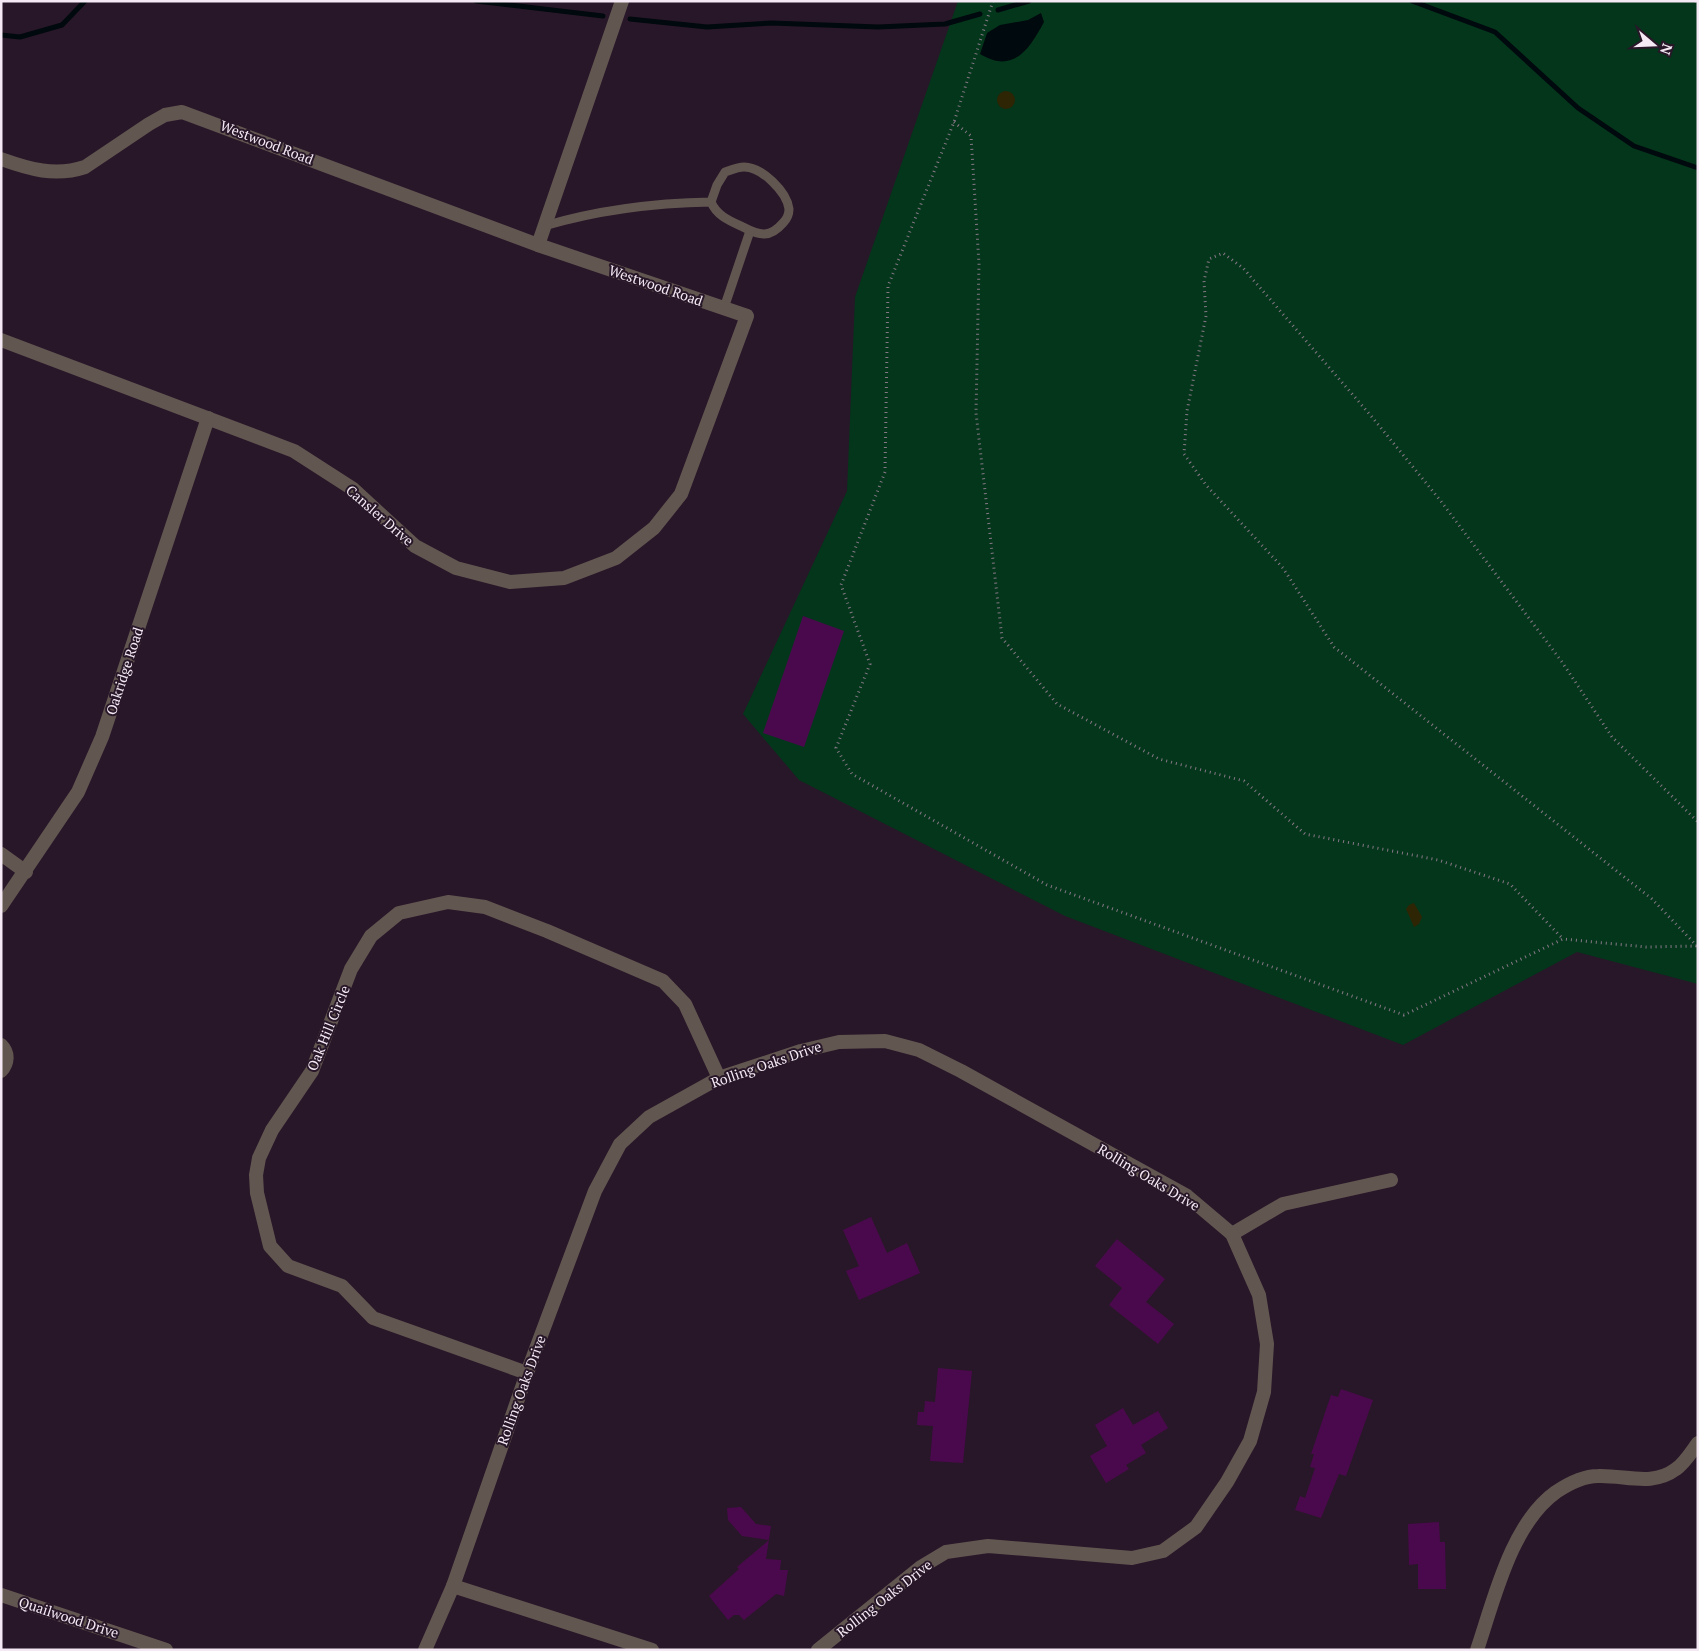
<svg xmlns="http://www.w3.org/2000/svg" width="1699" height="1651" viewBox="0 0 1699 1651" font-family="'PT Serif',serif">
<rect width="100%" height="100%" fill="#281728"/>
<path fill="#04361b" d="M 958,1 L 1698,1 L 1698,984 L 1577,952 L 1403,1045 L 1065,916 L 799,780 L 743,714 L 847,491 L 855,297 Z"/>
<g fill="#2d2504">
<circle cx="1006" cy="100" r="9"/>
<path d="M 1414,903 L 1422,917 L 1419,924 L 1414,927 L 1406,909 L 1409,905 Z"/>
</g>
<path fill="#00090d" d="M 1041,13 L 1044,22 C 1029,50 1013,74 980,54 L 987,33 L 1000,25 L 1028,20 Z"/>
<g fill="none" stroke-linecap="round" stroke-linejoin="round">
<g stroke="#00090d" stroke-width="5">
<path d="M 476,1 L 603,16"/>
<path d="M 1412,1 L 1495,32 L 1578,108 L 1634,146 L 1698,168"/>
<path d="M 998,10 L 1029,1"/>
<path d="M 630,19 L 707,27 L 772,23 L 878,27 L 945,24 L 980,14"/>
<path d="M 1,35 L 20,37 L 62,25 L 85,1"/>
</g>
</g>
<g fill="#4b094d">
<path d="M 803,616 L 844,631 L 804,747 L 763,733 Z"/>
<path d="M 871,1217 L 887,1253 L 907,1243 L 920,1273 L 859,1300 L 846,1271 L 859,1266 L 843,1230 Z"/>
<path d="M 1117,1239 L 1165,1279 L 1146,1302 L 1174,1324 L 1158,1344 L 1109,1305 L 1122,1288 L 1095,1266 Z"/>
<path d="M 938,1368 L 972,1371 L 963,1463 L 930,1461 L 933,1426 L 917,1425 L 918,1412 L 924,1412 L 925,1401 L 935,1402 Z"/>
<path d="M 1341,1389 L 1373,1400 L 1346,1476 L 1339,1474 L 1321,1518 L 1295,1510 L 1300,1496 L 1305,1498 L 1315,1468 L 1310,1467 L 1314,1454 L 1311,1454 L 1331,1395 L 1338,1397 Z"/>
<path d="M 1123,1408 L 1133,1425 L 1158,1411 L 1168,1428 L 1141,1445 L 1146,1453 L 1126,1465 L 1129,1469 L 1106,1483 L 1090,1456 L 1107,1446 L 1095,1425 Z"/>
<path d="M 741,1507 L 756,1524 L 771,1526 L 766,1559 L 781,1560 L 780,1570 L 788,1570 L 784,1596 L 776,1594 L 744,1620 L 739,1615 L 734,1615 L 728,1620 L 709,1596 L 739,1569 L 737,1567 L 769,1540 L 742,1536 L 728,1520 L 727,1508 Z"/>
<path d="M 1439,1522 L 1440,1542 L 1445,1542 L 1446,1589 L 1418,1589 L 1418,1564 L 1409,1565 L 1408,1524 Z"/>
</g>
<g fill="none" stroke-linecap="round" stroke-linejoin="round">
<g stroke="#877887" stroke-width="3" stroke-dasharray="1 4" stroke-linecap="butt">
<path d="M 993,1 L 954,122 L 888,286 L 885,472 L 841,585 L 870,664 L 836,748 L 852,774 L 1047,885 L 1404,1015 L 1563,939 L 1646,947 L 1698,946"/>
<path d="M 1696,1 L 1698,4"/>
<path d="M 954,122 L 971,136 L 979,264 L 976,413 L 1002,638 L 1057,704 L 1159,759 L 1244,781 L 1305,834 L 1438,860 L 1510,884 L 1563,939"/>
<path d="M 1697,946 L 1652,899 L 1334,647 L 1283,568 L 1206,485 L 1184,454 L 1187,411 L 1206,316 L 1204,281 L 1209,259 L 1223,253 L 1243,268 L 1372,417 L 1440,500 L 1562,662 L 1612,737 L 1698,822"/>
</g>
<g stroke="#625651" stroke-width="9">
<path d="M 544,226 C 598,210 654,203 711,202 L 717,185 L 725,172 C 731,170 738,167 744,167 C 762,167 787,192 789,209 C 789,214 787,219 783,223 C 770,238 760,236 743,227 C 730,221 717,216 711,202"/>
<path d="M 724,308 L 750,231"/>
</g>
<g stroke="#625651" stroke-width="14">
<path d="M 1,159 C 29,169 55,177 85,167 L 149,124 L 165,115 L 182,112 L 538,245 L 747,316 L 681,494 L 654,528 L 616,558 L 564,578 L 510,582 L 456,568 L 415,546 L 353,489 L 294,451 L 1,340"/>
<path d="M 538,245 L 622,1"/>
<path d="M 1,854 L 26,872"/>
<path d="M 1,906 L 78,792 L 102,737 L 208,418"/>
<path d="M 1,1045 C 9,1053 8,1063 1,1071"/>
<path d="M 1232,1234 L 1283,1204 L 1391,1180"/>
<path d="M 527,1373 L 373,1318 L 342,1286 L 288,1266 L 270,1246 L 257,1193 L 256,1175 L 259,1158 L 272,1130 L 312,1071 L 351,969 L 371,936 L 399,913 L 448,902 L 485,907 L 547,931 L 663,981 L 685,1004 L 719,1078"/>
<path d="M 453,1586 L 652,1650"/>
<path d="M 1,1595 L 166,1650"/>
<path d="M 425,1650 L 453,1586 L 527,1373 L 595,1191 L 620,1144 L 649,1117 L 719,1078 L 801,1051 L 839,1042 L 885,1041 L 919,1050 L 961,1071 L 1187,1196 L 1232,1234 L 1259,1295 L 1267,1344 L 1264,1392 L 1250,1441 L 1227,1482 L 1196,1527 L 1163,1551 L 1132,1558 L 988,1546 L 946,1552 L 921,1567 L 818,1650"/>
<path d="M 1477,1650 C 1494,1600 1511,1524 1556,1492 C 1568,1484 1584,1476 1598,1476 C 1626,1475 1652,1487 1676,1469 C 1684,1464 1692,1451 1698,1443"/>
</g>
</g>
<g text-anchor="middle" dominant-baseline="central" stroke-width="4" stroke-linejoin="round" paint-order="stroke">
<g font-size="14" fill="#f4e9f4" stroke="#281728">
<text transform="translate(267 142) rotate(21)">Westwood Road</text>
<text transform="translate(656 285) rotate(19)">Westwood Road</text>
<text transform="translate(380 515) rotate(41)">Cansler Drive</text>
<text transform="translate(124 671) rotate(-72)">Oakridge Road</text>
<text transform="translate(328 1028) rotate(-68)">Oak Hill Circle</text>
<text transform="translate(766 1064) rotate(-19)">Rolling Oaks Drive</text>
<text transform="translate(1149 1177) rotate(31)">Rolling Oaks Drive</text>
<text transform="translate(521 1390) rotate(-70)">Rolling Oaks Drive</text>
<text transform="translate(884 1598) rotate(-38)">Rolling Oaks Drive</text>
<text transform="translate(69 1617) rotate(18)">Quailwood Drive</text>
</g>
</g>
<rect width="1699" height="1651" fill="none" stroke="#f4e9f4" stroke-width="5"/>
<g transform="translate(1654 45) rotate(109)" stroke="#281728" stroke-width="4" paint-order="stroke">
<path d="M0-4L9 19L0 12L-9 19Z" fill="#f4e9f4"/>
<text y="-8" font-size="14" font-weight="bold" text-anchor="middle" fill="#f4e9f4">N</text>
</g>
</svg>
